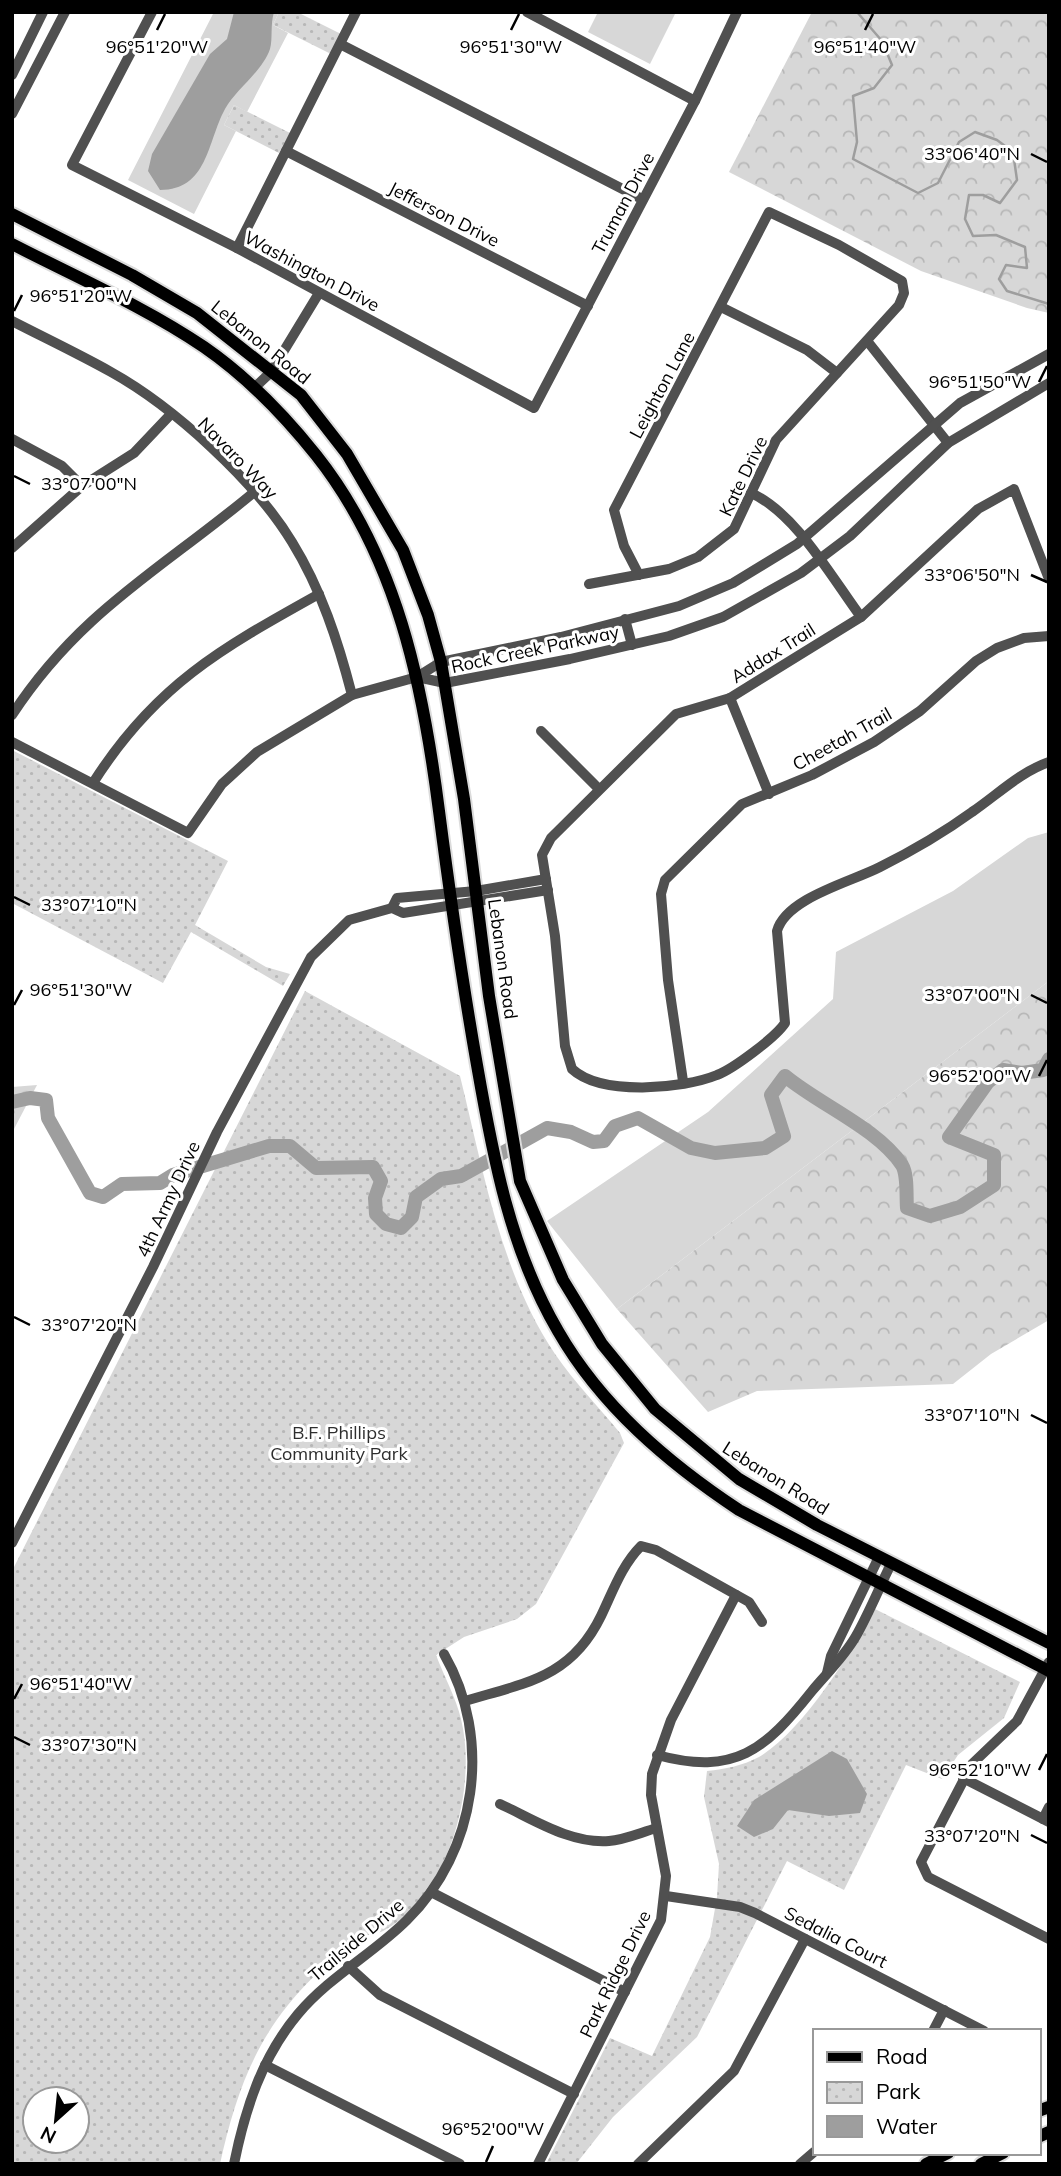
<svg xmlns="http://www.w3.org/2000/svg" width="1061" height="2176" viewBox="0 0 1061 2176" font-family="Mulish,sans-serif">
<defs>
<pattern id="forest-crowns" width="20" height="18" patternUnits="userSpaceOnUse" patternTransform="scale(1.75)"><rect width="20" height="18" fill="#d7d7d7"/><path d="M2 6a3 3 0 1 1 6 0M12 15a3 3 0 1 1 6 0" fill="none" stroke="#b7b7b7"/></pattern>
<pattern id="park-dots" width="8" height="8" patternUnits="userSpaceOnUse" patternTransform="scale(1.75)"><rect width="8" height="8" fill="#d7d7d7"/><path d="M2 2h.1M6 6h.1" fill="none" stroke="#b7b7b7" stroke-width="1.8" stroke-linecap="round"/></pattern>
</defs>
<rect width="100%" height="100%" fill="#fff"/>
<g fill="#d7d7d7">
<path d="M 214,12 L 279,12 L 273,25 L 288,33 L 247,112 L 234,105 L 224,125 L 236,131 L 194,214 L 128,180 Z"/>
<path d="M 598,12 L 676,12 L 650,64 L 588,32 Z"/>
<path d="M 1049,832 L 1049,981 L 617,1309 L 547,1221 L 708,1112 L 833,999 L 836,952 L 953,891 L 1028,838 Z"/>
</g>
<g fill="url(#forest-crowns)">
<path d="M 812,12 L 1049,12 L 1049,313 L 1027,308 L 921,271 L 729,172 Z"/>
<path d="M 1049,981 L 1049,1320 L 991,1354 L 953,1384 L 757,1391 L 708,1412 L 617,1309 Z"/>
<path d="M 37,1085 L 14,1129 L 12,1131 L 12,1087 Z"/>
</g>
<g fill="url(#park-dots)" fill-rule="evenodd">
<path d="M 279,12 L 297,12 L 341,34 L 331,54 L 273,25 Z"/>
<path d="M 234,105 L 290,133 L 279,153 L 224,125 Z"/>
<path d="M 12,750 L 228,861 L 195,925 L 266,967 L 290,974 L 283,986 L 191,932 L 163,983 L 12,903 Z"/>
<path d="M 305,991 L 460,1076 C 483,1169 500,1272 555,1354 C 574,1382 599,1407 620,1433 L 624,1443 L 536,1604 L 517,1619 L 464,1637 L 436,1655 C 444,1676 456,1698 461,1719 C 478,1788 449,1896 383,1931 C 377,1934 369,1934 363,1937 C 336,1954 309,1979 288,2005 C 250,2052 233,2105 220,2164 L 12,2164 L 12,1571 ZM 35,2099 L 77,2099 L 77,2141 L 35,2141 Z"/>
<path d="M 875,1609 L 1020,1682 L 1004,1718 L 958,1755 L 942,1779 L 906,1765 L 844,1890 L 787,1861 L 697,2037 L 613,2117 L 576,2164 L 546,2164 L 610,2038 L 652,2056 L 710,1937 L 717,1897 L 719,1864 L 704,1797 L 707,1771 C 725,1769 742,1766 759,1757 C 804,1730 849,1655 875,1609 Z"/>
</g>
<g fill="#9e9e9e">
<path d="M 234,12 L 274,12 C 270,25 273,39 270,49 C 262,72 236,89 225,109 C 207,142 208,190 160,190 L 148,171 L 152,154 L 210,54 L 227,39 Z"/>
<path d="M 832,1751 L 847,1759 L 867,1794 L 860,1813 L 829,1816 L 788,1810 L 773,1829 L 754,1837 L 737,1826 L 754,1800 Z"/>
</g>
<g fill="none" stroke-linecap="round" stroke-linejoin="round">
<path stroke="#9e9e9e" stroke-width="2.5" d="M 857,12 L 882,41 L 892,65 L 874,88 L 853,96 L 857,142 L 853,159 L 918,193 L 938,183 L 959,142 L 975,132 L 997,140 L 1013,152 L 1017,180 L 1000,203 L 983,195 L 969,195 L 965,219 L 973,236 L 996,235 L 1025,247 L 1027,268 L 1006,265 L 999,279 L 1007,291 L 1049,304"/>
<path stroke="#9e9e9e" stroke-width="14" d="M 12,1102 L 30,1098 L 46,1100 L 48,1118 L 90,1193 L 103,1197 L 122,1184 L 160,1183 L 173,1175 L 269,1146 L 290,1146 L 316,1168 L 373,1167 L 381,1181 L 375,1198 L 376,1214 L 386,1224 L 401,1228 L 412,1217 L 416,1197 L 441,1179 L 461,1176 L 547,1128 L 571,1132 L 593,1142 L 604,1141 L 615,1126 L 638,1118 L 691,1148 L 715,1153 L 765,1148 L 784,1136 L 771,1095 L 785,1076 C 820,1105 877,1128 902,1165 C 908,1175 906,1196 907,1208 L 930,1216 L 960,1207 L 994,1185 L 994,1155 L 949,1137 L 988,1082 L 1003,1070 L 1022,1073 L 1043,1070 L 1049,1059"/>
<defs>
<g id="major">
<path d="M 12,214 L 132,275 L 197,313 L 301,395 L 347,454 L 403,550 L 428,615 L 441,662 L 464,799 L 489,996 L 520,1181 L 563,1280 L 602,1344 L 655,1409 L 739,1479 L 817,1525 L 1049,1643"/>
<path d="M 12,244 C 76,277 145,307 204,347 C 246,376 284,415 316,455 C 397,557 423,685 439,811 C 450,896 462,980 477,1065 C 493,1157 510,1249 558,1331 C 601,1406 668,1463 739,1510 L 1049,1671"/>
<path d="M 1038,2111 L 1049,2107"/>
<path d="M 1038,2137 L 1049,2132"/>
<path d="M 926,2164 L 948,2153"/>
<path d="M 981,2164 L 1003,2153"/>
</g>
</defs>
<use href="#major" stroke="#dbdbdb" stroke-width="16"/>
<g stroke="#505050" stroke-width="10">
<path d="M 152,12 L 72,165 L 237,248 L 534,408 L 695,101 L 737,12"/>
<path d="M 527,12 L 695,101"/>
<path d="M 342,45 L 642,199"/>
<path d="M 12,75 L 43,12"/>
<path d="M 12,114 L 65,12"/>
<path d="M 286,151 L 588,306"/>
<path d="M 237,248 L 356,12"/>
<path d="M 721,307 L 807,350 L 837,373"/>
<path d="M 12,321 C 45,338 79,354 111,372 C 174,407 255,481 292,542 C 321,589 338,641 352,695"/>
<path d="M 868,342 L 948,443"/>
<path d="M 254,388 L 271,372 L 319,293"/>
<path d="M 12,439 L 62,466 L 82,486"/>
<path d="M 751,493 C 796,513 832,578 861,617"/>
<path d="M 12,548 L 82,486 L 134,453 L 171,414"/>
<path d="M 1049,579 L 1014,489 L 978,509 L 861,617 L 730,698 L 676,714 L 551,838 L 542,855 L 555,936 L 565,1046 L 572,1069 C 601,1096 683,1089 717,1075 C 733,1069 776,1037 785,1023 L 777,931 C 786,898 851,882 880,867 C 912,851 943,833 972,812 C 997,795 1020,772 1049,762"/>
<path d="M 589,584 L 669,569 L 698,557 L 734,529 L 776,440 L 899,305 L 904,293 L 902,281 L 839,245 L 769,212 L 614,510 L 624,546 L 639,575"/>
<path d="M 625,619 L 632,645"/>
<path d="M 417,677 L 445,683 L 570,659 L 669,636 L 723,617 L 801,573 L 850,536 L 948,443 L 1049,383"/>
<path d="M 730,698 L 769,794"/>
<path d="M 12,715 C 80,611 162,569 253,493"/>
<path d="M 541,731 L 598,788"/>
<path d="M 12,742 L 188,833 L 222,784 L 257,752 L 352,695 L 417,677 L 441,662 L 561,637 L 679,606 L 733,583 L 797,544 L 960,403 L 1049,354"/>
<path d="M 93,783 C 155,685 222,648 319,594"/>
<path d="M 392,908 L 397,898 L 476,891 L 546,879"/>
<path d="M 683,1081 L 668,980 L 661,894 L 665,880 L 742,804 L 812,775 L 874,742 L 920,711 L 976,661 L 997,648 L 1024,638 L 1049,636"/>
<path d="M 12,1543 L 153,1267 L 217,1132 L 311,957 L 349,920 L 392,908 L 403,913 L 548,890"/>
<path d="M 1049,1662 L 1017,1721 L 972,1764 L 921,1862 L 928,1877 L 1049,1939"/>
<path d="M 827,1673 L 831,1656 L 879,1557"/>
<path d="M 465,1701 C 525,1683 571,1678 601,1616 C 613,1591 622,1565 641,1546 L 656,1550 L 749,1602 L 762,1622"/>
<path d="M 657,1755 C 735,1776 765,1750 812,1691 C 827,1673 844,1657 856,1636 C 869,1613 879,1588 891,1564"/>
<path d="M 963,1778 L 1049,1822"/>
<path d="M 500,1804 C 533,1819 570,1844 609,1841 C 624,1840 642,1832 657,1828"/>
<path d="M 1043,1819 L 1049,1807"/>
<path d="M 431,1892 L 625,1992"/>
<path d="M 666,1896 L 740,1907 L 755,1913 L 984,2031"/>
<path d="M 348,1966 L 380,1995 L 574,2094"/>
<path d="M 933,2031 L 944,2010"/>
<path d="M 265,2065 L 460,2164"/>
<path d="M 234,2164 C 245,2109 262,2057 298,2014 C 330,1976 373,1954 407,1920 C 477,1851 493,1739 444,1654"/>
<path d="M 538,2164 L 661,1920 L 666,1876 L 651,1795 L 652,1774 L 671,1720 L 736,1595"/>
<path d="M 638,2164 L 734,2071 L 805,1939"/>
<path d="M 800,2164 L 814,2152"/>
</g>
<use href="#major" stroke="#000" stroke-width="12"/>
</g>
<path fill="none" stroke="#000" stroke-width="2.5" d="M 157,30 L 165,14M 511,30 L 519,14M 865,30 L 873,14M 1031,154 L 1047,162M 14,311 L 22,295M 1039,382 L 1047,366M 14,476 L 30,484M 1031,575 L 1047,582M 14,897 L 30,905M 1031,995 L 1047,1003M 14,1005 L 22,990M 1039,1076 L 1047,1060M 14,1317 L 30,1325M 1031,1415 L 1047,1423M 14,1699 L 22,1684M 14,1737 L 30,1745M 1039,1770 L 1047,1754M 1031,1835 L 1047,1843M 486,2162 L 493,2146"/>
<g text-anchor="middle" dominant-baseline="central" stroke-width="6" stroke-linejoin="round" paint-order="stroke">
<g font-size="18" fill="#000" stroke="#fff">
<text transform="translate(623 203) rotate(-62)">Truman Drive</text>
<text transform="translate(444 214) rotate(27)">Jefferson Drive</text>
<text transform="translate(312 271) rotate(28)">Washington Drive</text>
<text transform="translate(261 342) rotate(39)">Lebanon Road</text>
<text transform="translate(662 385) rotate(-62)">Leighton Lane</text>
<text transform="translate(238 458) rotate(46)">Navaro Way</text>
<text transform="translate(743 476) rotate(-64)">Kate Drive</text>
<text transform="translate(535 649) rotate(-12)">Rock Creek Parkway</text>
<text transform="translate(773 653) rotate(-32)">Addax Trail</text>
<text transform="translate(842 739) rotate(-29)">Cheetah Trail</text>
<text transform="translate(503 959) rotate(82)">Lebanon Road</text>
<text transform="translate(168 1199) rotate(-65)">4th Army Drive</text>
<text transform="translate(776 1478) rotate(32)">Lebanon Road</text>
<text transform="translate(836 1937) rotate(27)">Sedalia Court</text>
<text transform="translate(356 1940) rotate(-40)">Trailside Drive</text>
<text transform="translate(615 1974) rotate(-64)">Park Ridge Drive</text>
</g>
<g font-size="18" fill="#2e2e2e" stroke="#fff">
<text x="339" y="1432">B.F. Phillips<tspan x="339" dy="21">Community Park</tspan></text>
</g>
</g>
<g font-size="18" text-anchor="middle" fill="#000" stroke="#fff" stroke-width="6" stroke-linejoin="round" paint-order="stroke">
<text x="157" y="53">96°51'20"W</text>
<text x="511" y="53">96°51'30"W</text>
<text x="865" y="53">96°51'40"W</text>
<text x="972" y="160">33°06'40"N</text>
<text x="81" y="302">96°51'20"W</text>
<text x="980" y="388">96°51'50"W</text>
<text x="89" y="490">33°07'00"N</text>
<text x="972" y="581">33°06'50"N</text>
<text x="89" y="911">33°07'10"N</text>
<text x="81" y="996">96°51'30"W</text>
<text x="972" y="1001">33°07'00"N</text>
<text x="980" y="1082">96°52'00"W</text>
<text x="89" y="1331">33°07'20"N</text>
<text x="972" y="1421">33°07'10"N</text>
<text x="81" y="1690">96°51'40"W</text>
<text x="89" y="1751">33°07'30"N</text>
<text x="980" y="1776">96°52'10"W</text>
<text x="972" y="1842">33°07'20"N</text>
<text x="493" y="2135">96°52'00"W</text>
</g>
<rect width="1061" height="2176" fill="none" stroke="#000000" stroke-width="28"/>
<rect x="813" y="2029" width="228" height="126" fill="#ffffff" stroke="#999999" stroke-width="2"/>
<rect x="827" y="2052" width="35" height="10" fill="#000000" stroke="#999999" stroke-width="2"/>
<text x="876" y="2064" font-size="21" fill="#000000">Road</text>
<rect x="827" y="2082" width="35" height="21" fill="url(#park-dots)" stroke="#999999" stroke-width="2"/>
<text x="876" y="2099" font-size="21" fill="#000000">Park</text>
<rect x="827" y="2116" width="35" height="21" fill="#9e9e9e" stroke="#999999" stroke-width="2"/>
<text x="876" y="2134" font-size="21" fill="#000000">Water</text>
<g transform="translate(56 2120) rotate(207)"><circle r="33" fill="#ffffff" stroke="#999999" stroke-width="2"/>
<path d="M0-5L12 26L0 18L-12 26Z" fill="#000000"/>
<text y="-10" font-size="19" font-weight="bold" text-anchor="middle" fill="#000000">N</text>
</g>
</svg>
